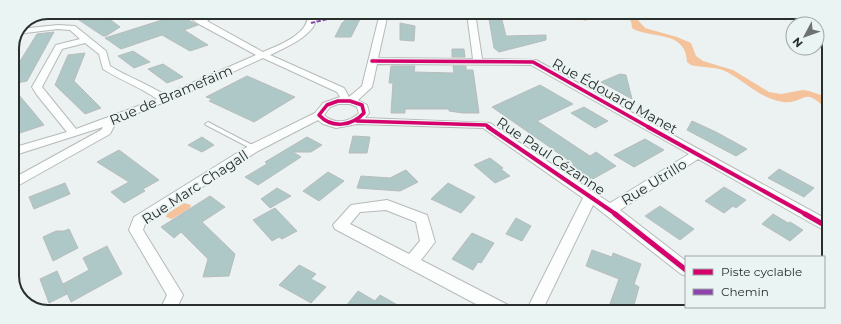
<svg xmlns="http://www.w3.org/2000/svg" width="841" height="324" viewBox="0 0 841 324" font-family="Montserrat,sans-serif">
<rect width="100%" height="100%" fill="#ecf2f1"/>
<g fill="#f4c39b">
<path d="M 568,13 L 583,16 L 595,14 L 631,16 L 637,19 L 645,28 L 677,37 L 691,43 L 696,56 L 703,61 L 733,70 L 769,92 L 781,94 L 803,90 L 809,91 L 821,95 L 828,101 L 828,112 C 802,81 806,108 778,101 C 758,96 744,81 727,72 C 716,66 702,68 691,65 L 687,62 C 686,32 656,38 635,30 L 632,28 L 631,21 L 628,19 L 593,17 L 585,21 Z"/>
<path d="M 184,203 L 191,205 L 190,208 L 172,219 L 166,217 L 167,214 Z"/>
</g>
<g fill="#adc8c6" stroke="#b8bcbc">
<path d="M 97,12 L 100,12 L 120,27 L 106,36 L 103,36 L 76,18 Z"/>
<path d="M 354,13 L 363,13 L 351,37 L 335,37 L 342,23 Z"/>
<path d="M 178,15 L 198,25 L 184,30 L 208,45 L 190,51 L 162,35 L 121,49 L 105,38 Z"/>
<path d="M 489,19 L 502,20 L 506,36 L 546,35 L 546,40 L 499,52 L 494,48 Z"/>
<path d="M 400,23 L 415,26 L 414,41 L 400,40 Z"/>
<path d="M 54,32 L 27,81 L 12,84 L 12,80 L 20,66 L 17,66 L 37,34 Z"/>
<path d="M 452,49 L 464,49 L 465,57 L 452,57 Z"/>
<path d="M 133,51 L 150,62 L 134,68 L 118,56 Z"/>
<path d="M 85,53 L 74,81 L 101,108 L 85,114 L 55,85 L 68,55 Z"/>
<path d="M 163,64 L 183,77 L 167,83 L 148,69 Z"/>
<path d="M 391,66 L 415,66 L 414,72 L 454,73 L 453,66 L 466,66 L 466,70 L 473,70 L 479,113 L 463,113 L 449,111 L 449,109 L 405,109 L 405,113 L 391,113 L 393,83 L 389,83 Z"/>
<path d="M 620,74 L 626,75 L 632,99 L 601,82 Z"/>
<path d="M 247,76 L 254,79 L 295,97 L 254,122 L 209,101 L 212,99 L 206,97 Z"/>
<path d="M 540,85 L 573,104 L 537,121 L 590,156 L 596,152 L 616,166 L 591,180 L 571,166 L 574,164 L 492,107 Z"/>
<path d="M 12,87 L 30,108 L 44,125 L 20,133 L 12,122 L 16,121 L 12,116 Z"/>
<path d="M 584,107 L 589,110 L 608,121 L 595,128 L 571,113 Z"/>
<path d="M 692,121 L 716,132 L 747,149 L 736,156 L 687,130 Z"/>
<path d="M 353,136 L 370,137 L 367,153 L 349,153 Z"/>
<path d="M 202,137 L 214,145 L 202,152 L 188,145 Z"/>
<path d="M 307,137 L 322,145 L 311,152 L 293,152 L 301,157 L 258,185 L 245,177 L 267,164 L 265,162 Z"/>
<path d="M 645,139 L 664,150 L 634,167 L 614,155 Z"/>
<path d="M 119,150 L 159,180 L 143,189 L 145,191 L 124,203 L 111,192 L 129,182 L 97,162 Z"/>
<path d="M 490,158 L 503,168 L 501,169 L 510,176 L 495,183 L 474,165 Z"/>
<path d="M 779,169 L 814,188 L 804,197 L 768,178 Z"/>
<path d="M 406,170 L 418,182 L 400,191 L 357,188 L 361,176 L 390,178 Z"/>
<path d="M 328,172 L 344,181 L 319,201 L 303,191 Z"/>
<path d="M 65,183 L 70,194 L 34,209 L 29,197 Z"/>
<path d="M 448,183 L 475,197 L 461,213 L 431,199 Z"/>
<path d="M 724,187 L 746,200 L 736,208 L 733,206 L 724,213 L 705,201 Z"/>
<path d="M 277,188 L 291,196 L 270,208 L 261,199 Z"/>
<path d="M 210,196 L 225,207 L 202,222 L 235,254 L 229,276 L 203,277 L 208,259 L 181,232 L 174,238 L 161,227 Z"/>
<path d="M 660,206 L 694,229 L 680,240 L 645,216 Z"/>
<path d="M 275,208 L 297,231 L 282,239 L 279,237 L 272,241 L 253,220 Z"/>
<path d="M 773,214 L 788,223 L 790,222 L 803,230 L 790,241 L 762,224 Z"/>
<path d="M 516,218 L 531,226 L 522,241 L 506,234 Z"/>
<path d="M 69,229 L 78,248 L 53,261 L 43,237 L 56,231 L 64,231 Z"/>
<path d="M 472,233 L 494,243 L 481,263 L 478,262 L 473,270 L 452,259 Z"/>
<path d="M 107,246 L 122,274 L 71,302 L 63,284 L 89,270 L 83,258 Z"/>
<path d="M 592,250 L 612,257 L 613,253 L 641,264 L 634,284 L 639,287 L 632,312 L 607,312 L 619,279 L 586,266 Z"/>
<path d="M 299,265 L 316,274 L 311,279 L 326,287 L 311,303 L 279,285 Z"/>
<path d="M 57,271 L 67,294 L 49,303 L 40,279 Z"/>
<path d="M 358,291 L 375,301 L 380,295 L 408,311 L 342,311 Z"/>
</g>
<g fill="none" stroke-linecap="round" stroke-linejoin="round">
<defs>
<path id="service" d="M 208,122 L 256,147 L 257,148 L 254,150 L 252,149 L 206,125 L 205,124 Z"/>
<g id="minor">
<path d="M 159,12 L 171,12 L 155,17 L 155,13 Z"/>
<path d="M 183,12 L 192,12 L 201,18 L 213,12 L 223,12 L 207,21 L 263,52 C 279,45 310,34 308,13 L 316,13 C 321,33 285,48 270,55 L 344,88 L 349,97 L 362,86 L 380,13 L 388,13 L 378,58 L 473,59 L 467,13 L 475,13 L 482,59 L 536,60 L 828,220 L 827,232 L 698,159 L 620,210 L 686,261 L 686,276 L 681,274 L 593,205 L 542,311 L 526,311 L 583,198 L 483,128 L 357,124 L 336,128 L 323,124 L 318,120 L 258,151 L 145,224 L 143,230 L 183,295 L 176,310 L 160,310 L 167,295 L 129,230 L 134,217 L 250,145 L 315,113 L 323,103 L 340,97 L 337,92 L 263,58 L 196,89 L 116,122 L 110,134 L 12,189 L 12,179 L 101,130 L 103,127 L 12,156 L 12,148 L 67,132 L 37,95 L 32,87 L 56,45 L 80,39 L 70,30 L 58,29 L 17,34 L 19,29 L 58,25 L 75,26 L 106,51 L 110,66 C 128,77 148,84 165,95 L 256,55 L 197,23 ZM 85,43 L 99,54 L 103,69 C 120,80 140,87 157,99 L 76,129 L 42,87 L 62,49 ZM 377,64 L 531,65 L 689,154 L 610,203 L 490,123 L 365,118 L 369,113 L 367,105 L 358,100 L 372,87 ZM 338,104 L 350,104 L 357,107 L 359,113 C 350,122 334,125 324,115 L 330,107 Z"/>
<path d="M 387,200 L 427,215 L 435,242 L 421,260 L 510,306 L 512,311 L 489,311 L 335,229 L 333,225 L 351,205 ZM 386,210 L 416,222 L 420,241 L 409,254 L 350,224 L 360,212 Z"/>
<path d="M 725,307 L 745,307 L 747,312 L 727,312 Z"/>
</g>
</defs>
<use href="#service" stroke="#b6bab9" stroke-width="2"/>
<use href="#minor" stroke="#b6bab9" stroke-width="2"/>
<use href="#service" fill="#fcfdfd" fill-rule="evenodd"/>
<use href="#minor" fill="#fcfdfd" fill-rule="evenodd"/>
<path stroke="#8e44ad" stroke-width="2" stroke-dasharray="4 2" stroke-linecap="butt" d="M 311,23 L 328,19 L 335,13"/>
<defs>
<g id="cycleway-far2">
<path d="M 372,61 L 533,62 L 650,128"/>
<path d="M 338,101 L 350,101 L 362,105 L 364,113 C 352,126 332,129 319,115 L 327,105 Z"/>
<path d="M 357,121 L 486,125 L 490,128"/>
</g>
<g id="cycleway-far1">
<path d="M 488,127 L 617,215"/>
<path d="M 648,127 L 807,215"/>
</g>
<g id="cycleway">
<path d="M 615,214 L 686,270"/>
<path d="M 805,214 L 828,227"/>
</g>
</defs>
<use href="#cycleway-far2" stroke="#eaf4f3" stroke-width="5.5"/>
<use href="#cycleway-far1" stroke="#eaf4f3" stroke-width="6"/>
<use href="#cycleway" stroke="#eaf4f3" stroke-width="8"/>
<use href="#cycleway-far2" stroke="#d6006c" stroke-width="3.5"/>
<use href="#cycleway-far1" stroke="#d6006c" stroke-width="4"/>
<use href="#cycleway" stroke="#d6006c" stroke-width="5"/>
</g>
<g text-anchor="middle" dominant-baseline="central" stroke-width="3.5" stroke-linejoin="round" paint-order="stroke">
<g font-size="14" fill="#2a2e2d" stroke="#eaf4f3">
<text transform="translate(171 95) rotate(-23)">Rue de Bramefaim</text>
<text transform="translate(615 96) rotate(29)">Rue Édouard Manet</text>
<text transform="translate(551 156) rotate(34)">Rue Paul Cézanne</text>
<text transform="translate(654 182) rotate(-32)">Rue Utrillo</text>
<text transform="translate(195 187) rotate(-33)">Rue Marc Chagall</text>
</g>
</g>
<path d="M0 0H841V324H0ZM48 19H793A29 29 0 0 1 822 48V276A29 29 0 0 1 793 305H48A29 29 0 0 1 19 276V48A29 29 0 0 1 48 19Z" fill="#eaf4f3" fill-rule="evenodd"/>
<path fill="none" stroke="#2a2e2d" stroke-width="2" d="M48 19H793A29 29 0 0 1 822 48V276A29 29 0 0 1 793 305H48A29 29 0 0 1 19 276V48A29 29 0 0 1 48 19Z"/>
<rect x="685" y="256" width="140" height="52" fill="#eaf4f3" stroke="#9da5a4"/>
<rect x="693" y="269" width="20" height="6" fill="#d6006c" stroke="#9da5a4"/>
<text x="721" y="276" font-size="12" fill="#2a2e2d">Piste cyclable</text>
<rect x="693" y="289" width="20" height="6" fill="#8e44ad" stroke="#9da5a4"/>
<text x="721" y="296" font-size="12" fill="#2a2e2d">Chemin</text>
<g transform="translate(805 36) rotate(229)"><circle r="19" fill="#eaf4f3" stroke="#9da5a4"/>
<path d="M0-3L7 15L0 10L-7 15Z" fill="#6e7372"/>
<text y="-6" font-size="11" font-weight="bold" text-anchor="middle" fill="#2a2e2d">N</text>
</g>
</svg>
